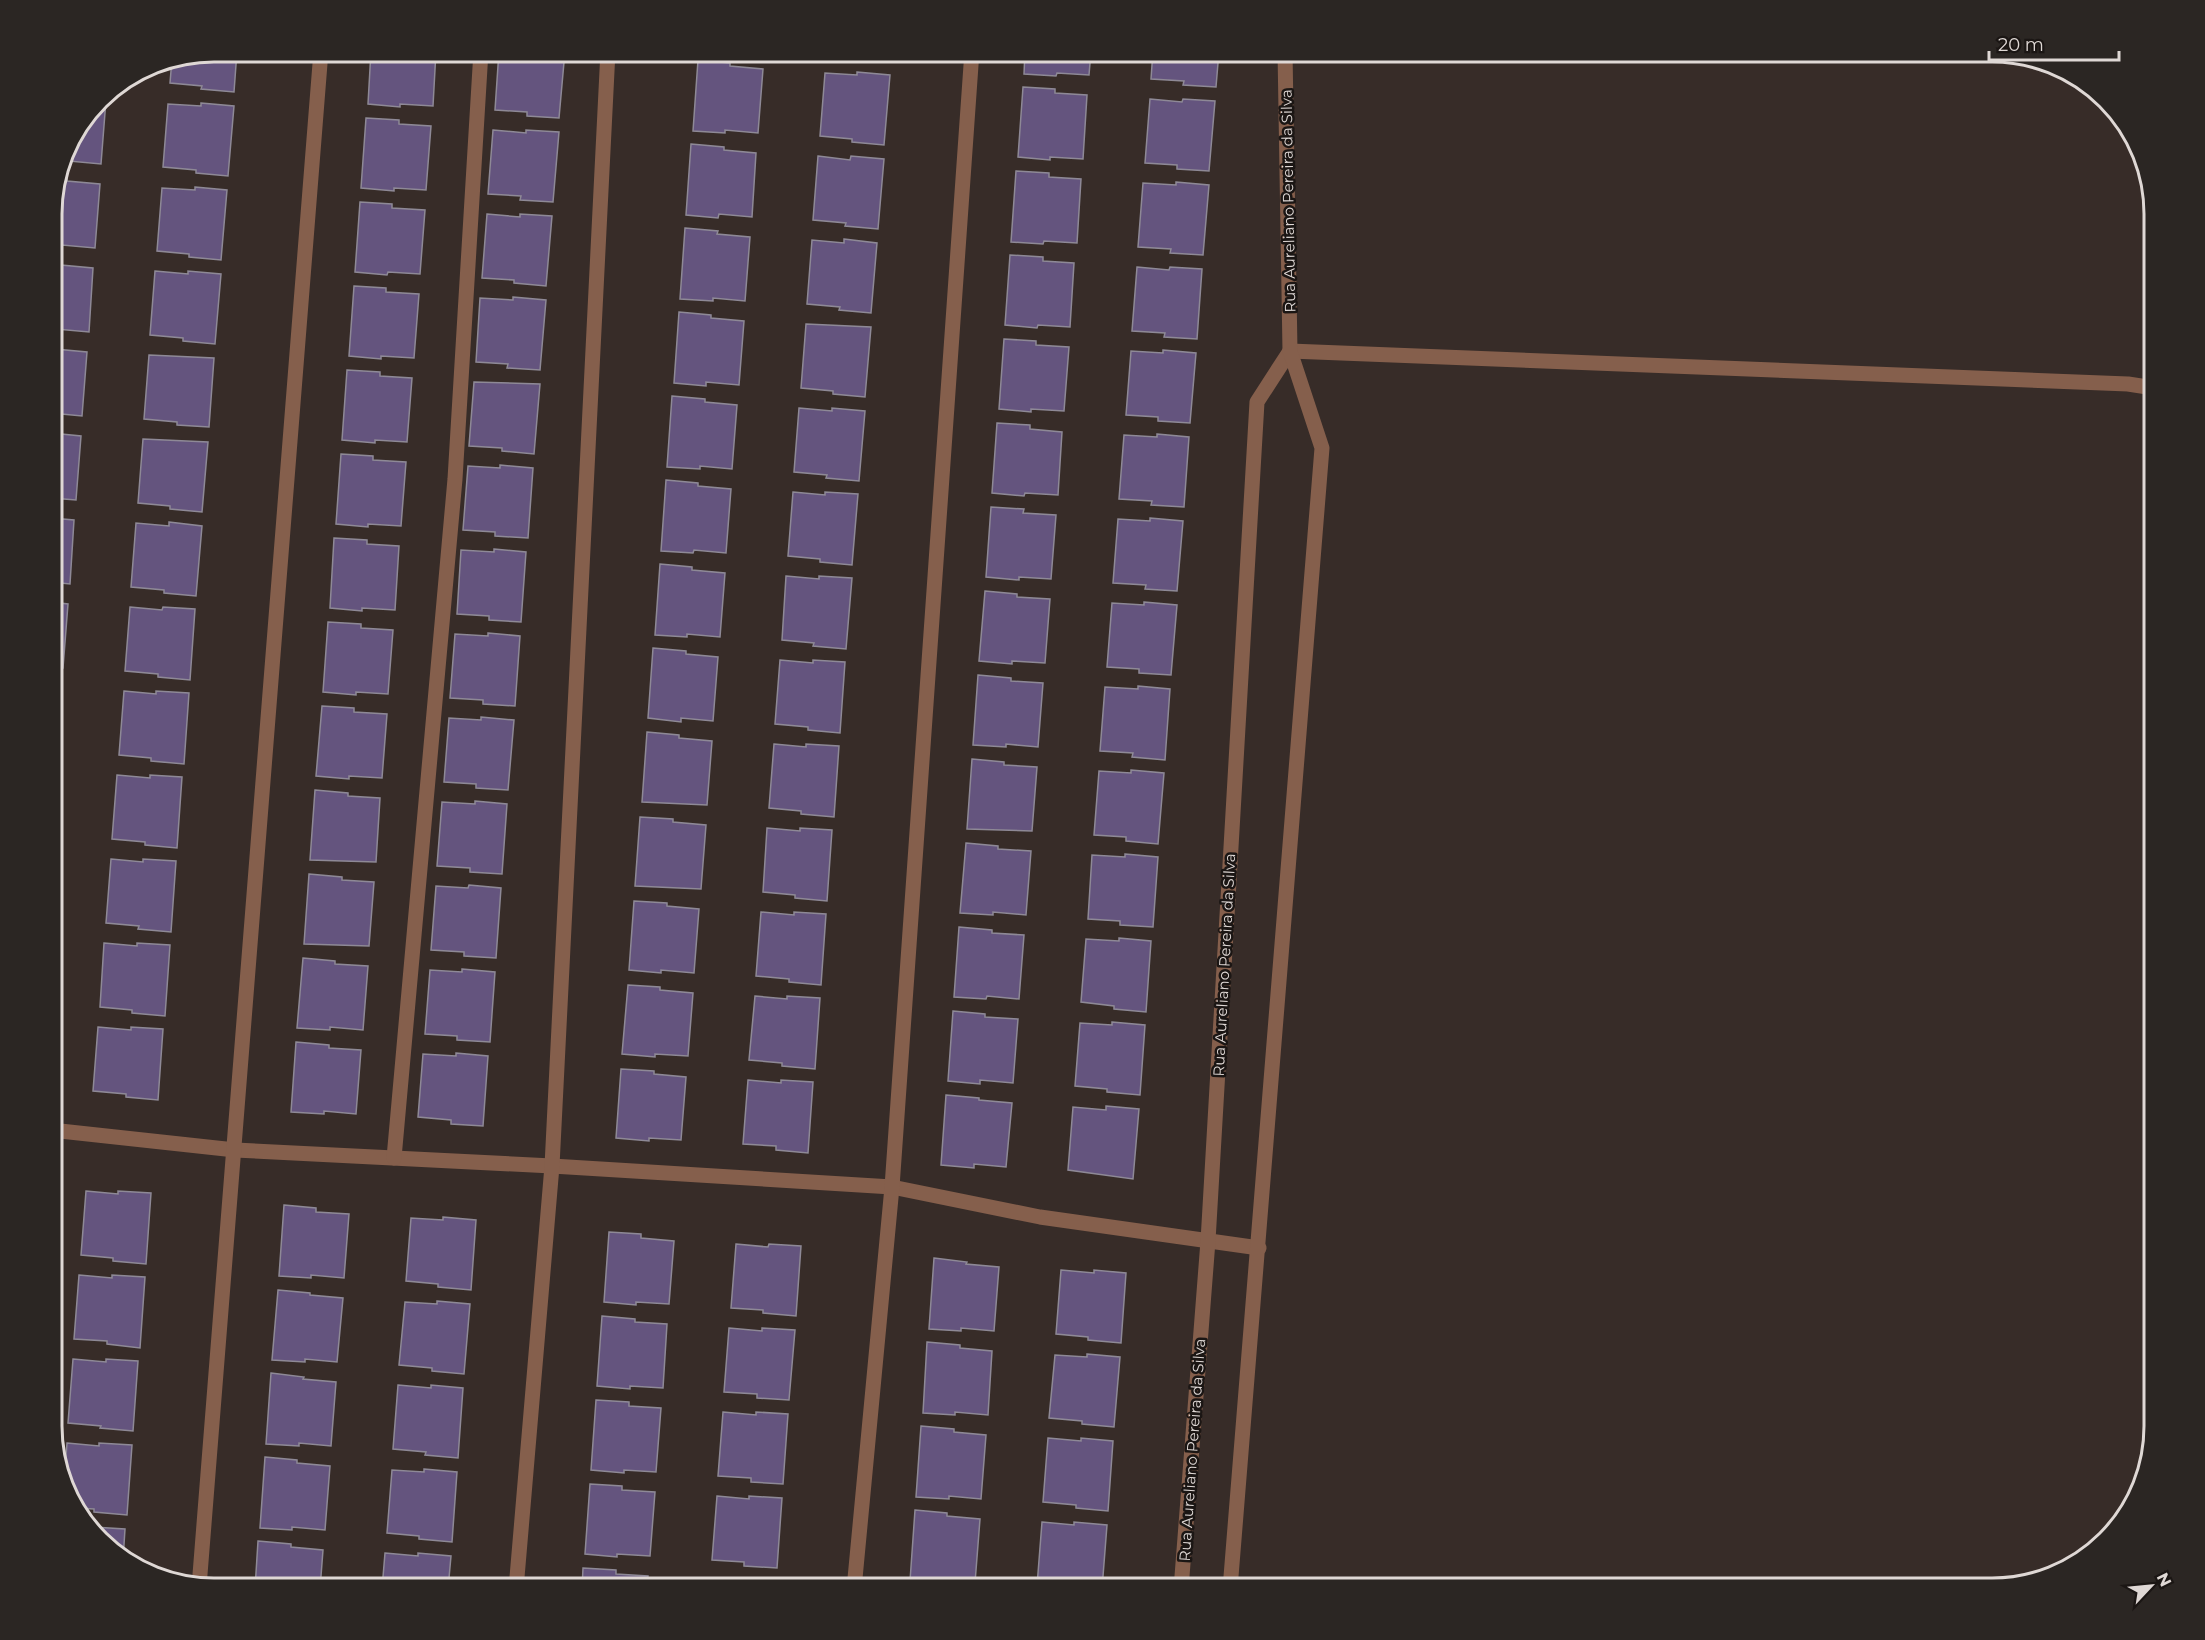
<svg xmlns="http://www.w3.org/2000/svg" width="2205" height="1640" viewBox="0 0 2205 1640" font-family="Montserrat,sans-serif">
<rect width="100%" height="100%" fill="#372c28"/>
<g fill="#64547e" stroke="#8e8996" stroke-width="1.5">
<path d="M 213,51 L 237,51 L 234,92 L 201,89 L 202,86 L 170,83 L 172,59 Z"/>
<path d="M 371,51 L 436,51 L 433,106 L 400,104 L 400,107 L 368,104 Z"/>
<path d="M 499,51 L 565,51 L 559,118 L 527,116 L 527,112 L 495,110 Z"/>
<path d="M 826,51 L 891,51 L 891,61 L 858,58 L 859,55 Z"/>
<path d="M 1025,51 L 1091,51 L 1089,75 L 1057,73 L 1056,76 L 1024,74 Z"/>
<path d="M 1153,51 L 1219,51 L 1216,87 L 1183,85 L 1184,81 L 1151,79 Z"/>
<path d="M 698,60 L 730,63 L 730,66 L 763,69 L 758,133 L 725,130 L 725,133 L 693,131 Z"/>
<path d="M 857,72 L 890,75 L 884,145 L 852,142 L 852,139 L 820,136 L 825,73 L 857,75 Z"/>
<path d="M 1023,87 L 1055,89 L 1055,93 L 1087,95 L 1083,159 L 1050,157 L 1050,160 L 1018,157 Z"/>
<path d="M 100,99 L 106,100 L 101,164 L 69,161 L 69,164 L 62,164 L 68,142 Z"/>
<path d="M 1150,99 L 1182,102 L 1183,99 L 1215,101 L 1209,171 L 1177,169 L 1177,165 L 1145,163 Z"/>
<path d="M 201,103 L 234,106 L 228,176 L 196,173 L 196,170 L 163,167 L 168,104 L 201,106 Z"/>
<path d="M 366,118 L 399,120 L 399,124 L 431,126 L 426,190 L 394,188 L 394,191 L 361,188 Z"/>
<path d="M 493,130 L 526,133 L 526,130 L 559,132 L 553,202 L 520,200 L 521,196 L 488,194 Z"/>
<path d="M 691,144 L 724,147 L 724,150 L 756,153 L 752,217 L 719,214 L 718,218 L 686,215 Z"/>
<path d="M 818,156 L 850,160 L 851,156 L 884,159 L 878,229 L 845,226 L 846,223 L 813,220 Z"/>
<path d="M 1016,171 L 1049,173 L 1049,177 L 1081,179 L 1077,243 L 1044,241 L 1043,244 L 1011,242 Z"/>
<path d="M 58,177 L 67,178 L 67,181 L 100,184 L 95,248 L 62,245 L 62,248 L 51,247 L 51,202 Z"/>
<path d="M 1176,182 L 1209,185 L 1203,255 L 1170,253 L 1171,249 L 1138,247 L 1143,183 L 1176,185 Z"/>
<path d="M 195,187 L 227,190 L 221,260 L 189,257 L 189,254 L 157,251 L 162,188 L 195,190 Z"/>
<path d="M 360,202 L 392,204 L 392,208 L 425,210 L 420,274 L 388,272 L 387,275 L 355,272 Z"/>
<path d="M 487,214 L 520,217 L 520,214 L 552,216 L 546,286 L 514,283 L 514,280 L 482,278 Z"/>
<path d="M 685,228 L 718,231 L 717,234 L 750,237 L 745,301 L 713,298 L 713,301 L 680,299 Z"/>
<path d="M 844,239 L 877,243 L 871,313 L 839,310 L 840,307 L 807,304 L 812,240 L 844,243 Z"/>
<path d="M 1010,255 L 1043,257 L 1043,261 L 1074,263 L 1070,327 L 1038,325 L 1037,328 L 1005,325 Z"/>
<path d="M 51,261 L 61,262 L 61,265 L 93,268 L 89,332 L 56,329 L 56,332 L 51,332 Z"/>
<path d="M 1137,267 L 1169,270 L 1170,267 L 1202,269 L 1197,339 L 1164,337 L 1165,333 L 1132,331 Z"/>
<path d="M 155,271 L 188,274 L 188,271 L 221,274 L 215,344 L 183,341 L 183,338 L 150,335 Z"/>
<path d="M 354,286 L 386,288 L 386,292 L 419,294 L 414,358 L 381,356 L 381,359 L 349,356 Z"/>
<path d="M 513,297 L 546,300 L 540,370 L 507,368 L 508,364 L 476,362 L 480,298 L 513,300 Z"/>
<path d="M 679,312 L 711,315 L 711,318 L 744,321 L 739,385 L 706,382 L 706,386 L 674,383 Z"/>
<path d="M 806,324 L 871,327 L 865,397 L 833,394 L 833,391 L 801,388 Z"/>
<path d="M 1004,339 L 1036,341 L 1036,345 L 1069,347 L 1064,411 L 1031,409 L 1031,412 L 999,409 Z"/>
<path d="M 51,346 L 55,346 L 55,349 L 87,352 L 82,416 L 51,413 Z"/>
<path d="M 1163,350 L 1196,353 L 1190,423 L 1158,421 L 1158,417 L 1126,415 L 1131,351 L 1163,353 Z"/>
<path d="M 149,355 L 214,358 L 209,427 L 177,425 L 177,422 L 144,419 Z"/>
<path d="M 347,370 L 380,372 L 380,376 L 412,378 L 407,442 L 375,440 L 375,443 L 342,440 Z"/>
<path d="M 474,382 L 540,384 L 534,454 L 502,451 L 502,448 L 469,446 Z"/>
<path d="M 672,396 L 705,399 L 705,402 L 737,405 L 732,469 L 700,466 L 700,469 L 667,467 Z"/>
<path d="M 799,408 L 832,411 L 832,408 L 865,411 L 859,481 L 826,478 L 827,475 L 794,472 Z"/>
<path d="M 997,423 L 1030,425 L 1030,429 L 1062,432 L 1058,495 L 1025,493 L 1024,496 L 992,493 Z"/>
<path d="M 51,433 L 81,436 L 76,500 L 51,498 Z"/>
<path d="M 1157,434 L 1189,437 L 1184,507 L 1151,505 L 1152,501 L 1119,499 L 1124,435 L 1157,437 Z"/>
<path d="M 143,439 L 208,442 L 202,512 L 170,509 L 170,506 L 138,503 Z"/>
<path d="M 341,454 L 373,456 L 373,460 L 406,462 L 401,526 L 368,524 L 368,527 L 336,524 Z"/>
<path d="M 500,465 L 533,468 L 528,538 L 495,536 L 495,532 L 463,530 L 468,466 L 500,468 Z"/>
<path d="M 666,480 L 698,483 L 698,486 L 731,489 L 726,553 L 694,550 L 693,553 L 661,551 Z"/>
<path d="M 793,492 L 825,495 L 825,492 L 858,494 L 852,565 L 820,562 L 820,559 L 788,556 Z"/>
<path d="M 991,507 L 1024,509 L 1023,513 L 1056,515 L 1051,579 L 1019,577 L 1019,580 L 986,577 Z"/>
<path d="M 51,518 L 74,520 L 70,584 L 51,582 Z"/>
<path d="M 1150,518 L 1183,521 L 1177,591 L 1145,589 L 1146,585 L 1113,583 L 1118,519 L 1150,521 Z"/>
<path d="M 169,522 L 202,526 L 196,596 L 164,593 L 164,590 L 131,587 L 136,523 L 169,526 Z"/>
<path d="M 334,538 L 367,540 L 367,544 L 399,546 L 395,610 L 362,608 L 362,611 L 330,608 Z"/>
<path d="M 494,549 L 526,552 L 521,622 L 489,620 L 489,616 L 457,614 L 461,550 L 494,552 Z"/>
<path d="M 660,564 L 692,567 L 692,570 L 725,573 L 720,637 L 687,634 L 687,637 L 655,635 Z"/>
<path d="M 786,576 L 819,579 L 819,576 L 852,578 L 846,649 L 813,646 L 814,643 L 782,640 Z"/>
<path d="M 985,591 L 1017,594 L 1017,597 L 1050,599 L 1045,663 L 1012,661 L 1012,664 L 979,661 Z"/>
<path d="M 51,602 L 68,604 L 63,668 L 51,667 Z"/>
<path d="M 1144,602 L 1177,605 L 1171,675 L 1139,673 L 1139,669 L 1107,667 L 1112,603 L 1144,605 Z"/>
<path d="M 130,607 L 162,610 L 163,607 L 195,609 L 190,680 L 158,677 L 158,674 L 125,671 Z"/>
<path d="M 328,622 L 361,624 L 361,628 L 393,630 L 388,694 L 356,692 L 356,695 L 323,692 Z"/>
<path d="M 488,633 L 520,636 L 515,706 L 483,704 L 483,700 L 450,698 L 455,634 L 488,636 Z"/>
<path d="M 653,648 L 686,651 L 686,654 L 718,657 L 713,721 L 681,718 L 681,722 L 648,718 Z"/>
<path d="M 780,660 L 813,663 L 813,660 L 845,662 L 840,733 L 808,730 L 808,727 L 775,724 Z"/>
<path d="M 978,675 L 1011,678 L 1011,681 L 1043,683 L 1038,747 L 1006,744 L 1006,747 L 973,745 Z"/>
<path d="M 1138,686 L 1170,689 L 1165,760 L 1132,757 L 1133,753 L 1100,751 L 1105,687 L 1138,689 Z"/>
<path d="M 51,687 L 62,688 L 57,752 L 51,751 Z"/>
<path d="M 124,691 L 156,694 L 156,691 L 189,693 L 184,764 L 151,761 L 151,758 L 119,755 Z"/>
<path d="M 322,706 L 354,708 L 354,712 L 387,714 L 382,778 L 349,776 L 349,779 L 316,776 Z"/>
<path d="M 481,717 L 514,720 L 508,790 L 476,788 L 476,784 L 444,782 L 449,718 L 481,720 Z"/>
<path d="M 647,732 L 679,735 L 679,738 L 712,741 L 707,805 L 642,802 Z"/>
<path d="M 774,744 L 806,747 L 806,744 L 839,746 L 834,817 L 801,814 L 801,811 L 769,808 Z"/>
<path d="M 972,759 L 1004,762 L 1004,765 L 1037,767 L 1032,831 L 967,829 Z"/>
<path d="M 1131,770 L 1164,773 L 1158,844 L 1126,841 L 1126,837 L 1094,835 L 1099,771 L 1131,773 Z"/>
<path d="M 51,771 L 55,772 L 51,824 Z"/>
<path d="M 117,775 L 150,778 L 150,775 L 182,777 L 177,848 L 145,845 L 145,842 L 112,839 Z"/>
<path d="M 315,790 L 348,793 L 348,796 L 380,798 L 376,862 L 310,860 Z"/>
<path d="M 475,801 L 507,804 L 502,874 L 470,872 L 470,868 L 437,866 L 442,802 L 475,804 Z"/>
<path d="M 640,817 L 673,819 L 673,822 L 706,825 L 701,889 L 635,886 Z"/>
<path d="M 767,828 L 800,831 L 800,828 L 832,830 L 827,901 L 795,898 L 795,895 L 763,892 Z"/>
<path d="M 966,843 L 998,846 L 998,849 L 1031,851 L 1026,915 L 993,912 L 993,915 L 960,913 Z"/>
<path d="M 1125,854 L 1158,857 L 1153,927 L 1120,925 L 1120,921 L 1088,919 L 1092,855 L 1125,857 Z"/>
<path d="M 111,859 L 143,862 L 143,859 L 176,861 L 171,932 L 138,929 L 139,926 L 106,923 Z"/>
<path d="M 309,874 L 342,877 L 342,880 L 374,882 L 369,946 L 304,944 Z"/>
<path d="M 469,885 L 501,888 L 496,958 L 464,956 L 464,952 L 431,950 L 436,886 L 468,888 Z"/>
<path d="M 634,901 L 667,903 L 667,906 L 699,909 L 694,973 L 661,970 L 661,973 L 629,970 Z"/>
<path d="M 761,912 L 794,915 L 794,912 L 826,914 L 821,985 L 789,982 L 789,979 L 756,976 Z"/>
<path d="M 959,927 L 992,930 L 992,933 L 1024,935 L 1019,999 L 987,996 L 986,999 L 954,997 Z"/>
<path d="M 1119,938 L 1151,941 L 1146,1012 L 1114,1009 L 1114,1006 L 1081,1002 L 1086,939 L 1119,941 Z"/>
<path d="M 104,943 L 137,946 L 137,943 L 170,945 L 165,1016 L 132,1013 L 132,1010 L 100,1007 Z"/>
<path d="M 303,958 L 335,961 L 335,964 L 368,966 L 363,1030 L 330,1027 L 330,1030 L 297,1028 Z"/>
<path d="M 462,969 L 495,972 L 490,1042 L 457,1040 L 457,1036 L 425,1034 L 430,970 L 462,972 Z"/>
<path d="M 628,985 L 660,987 L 660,990 L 693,993 L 688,1056 L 655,1054 L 655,1057 L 622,1054 Z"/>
<path d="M 755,996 L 787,999 L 787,996 L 820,998 L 815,1069 L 782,1066 L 782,1063 L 749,1060 Z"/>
<path d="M 953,1011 L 985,1014 L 985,1017 L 1018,1019 L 1013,1083 L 980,1080 L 980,1084 L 948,1081 Z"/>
<path d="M 1112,1022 L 1145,1025 L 1140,1095 L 1107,1092 L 1107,1089 L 1075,1086 L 1080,1023 L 1112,1025 Z"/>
<path d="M 98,1027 L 131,1030 L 131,1027 L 163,1029 L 158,1100 L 126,1097 L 126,1094 L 93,1091 Z"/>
<path d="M 296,1042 L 329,1045 L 329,1048 L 361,1050 L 356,1114 L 324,1111 L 324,1114 L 291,1112 Z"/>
<path d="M 456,1053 L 488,1056 L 483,1126 L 451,1124 L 451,1120 L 418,1117 L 423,1054 L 456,1056 Z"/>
<path d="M 621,1069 L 654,1071 L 654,1074 L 686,1077 L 681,1140 L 649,1138 L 649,1141 L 616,1138 Z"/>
<path d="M 748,1080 L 781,1083 L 781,1080 L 813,1082 L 808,1153 L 776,1150 L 776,1146 L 743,1144 Z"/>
<path d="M 946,1095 L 979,1098 L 979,1100 L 1012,1103 L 1006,1167 L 974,1164 L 974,1168 L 941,1165 Z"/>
<path d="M 1106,1106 L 1139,1109 L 1133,1179 L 1068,1170 L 1073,1107 L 1106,1110 Z"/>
<path d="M 86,1191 L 118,1194 L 118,1191 L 151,1193 L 146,1264 L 113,1261 L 113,1258 L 81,1255 Z"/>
<path d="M 284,1205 L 316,1208 L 316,1212 L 349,1214 L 344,1278 L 311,1275 L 311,1278 L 279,1276 Z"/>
<path d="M 443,1217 L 476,1220 L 471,1290 L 438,1287 L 438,1284 L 406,1281 L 411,1218 L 443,1220 Z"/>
<path d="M 609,1232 L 641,1234 L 641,1238 L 674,1241 L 669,1304 L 636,1302 L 636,1305 L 604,1302 Z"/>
<path d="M 736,1244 L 768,1247 L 769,1244 L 801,1246 L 796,1316 L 763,1313 L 763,1310 L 731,1308 Z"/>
<path d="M 934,1258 L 967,1262 L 966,1264 L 999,1267 L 994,1331 L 961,1328 L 961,1331 L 929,1329 Z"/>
<path d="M 1061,1270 L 1094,1273 L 1094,1270 L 1126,1273 L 1121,1343 L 1088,1340 L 1088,1337 L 1056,1334 Z"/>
<path d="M 79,1275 L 112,1278 L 112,1275 L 145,1277 L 140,1348 L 107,1344 L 107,1341 L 74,1339 Z"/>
<path d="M 278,1290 L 310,1293 L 310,1295 L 343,1298 L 337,1362 L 305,1359 L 305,1362 L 272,1360 Z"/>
<path d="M 437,1301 L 470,1304 L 464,1374 L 432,1371 L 432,1368 L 399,1365 L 405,1302 L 437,1304 Z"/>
<path d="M 602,1316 L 635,1319 L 635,1322 L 667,1324 L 663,1388 L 630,1386 L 630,1389 L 597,1386 Z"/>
<path d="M 729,1328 L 762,1331 L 762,1328 L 795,1330 L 789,1400 L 757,1398 L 757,1394 L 724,1392 Z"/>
<path d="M 927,1342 L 960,1345 L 960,1348 L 992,1351 L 988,1415 L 955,1412 L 955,1415 L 923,1413 Z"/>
<path d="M 1087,1354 L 1120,1357 L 1114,1427 L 1082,1424 L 1082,1421 L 1049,1418 L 1055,1355 L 1087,1357 Z"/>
<path d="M 73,1359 L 106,1362 L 106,1359 L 138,1361 L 133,1431 L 100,1428 L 101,1426 L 68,1423 Z"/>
<path d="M 271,1373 L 304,1377 L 303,1379 L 336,1382 L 331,1446 L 299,1443 L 299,1446 L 266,1444 Z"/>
<path d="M 398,1385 L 431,1388 L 431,1385 L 463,1388 L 458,1458 L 425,1455 L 426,1452 L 393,1449 Z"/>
<path d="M 596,1400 L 629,1402 L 629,1406 L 661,1408 L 656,1472 L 624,1470 L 624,1473 L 591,1470 Z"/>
<path d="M 723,1412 L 756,1415 L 756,1412 L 788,1414 L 783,1484 L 751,1482 L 751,1478 L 718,1476 Z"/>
<path d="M 921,1426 L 954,1429 L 954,1432 L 986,1435 L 981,1499 L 949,1496 L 949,1499 L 916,1497 Z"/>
<path d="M 1048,1438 L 1081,1441 L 1081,1438 L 1113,1441 L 1108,1511 L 1076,1508 L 1076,1505 L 1043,1502 Z"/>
<path d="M 67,1443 L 99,1446 L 99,1443 L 132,1445 L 127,1515 L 94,1512 L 94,1509 L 75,1508 L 68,1499 L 64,1483 Z"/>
<path d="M 265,1457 L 297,1460 L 297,1463 L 330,1466 L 325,1530 L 292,1527 L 292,1530 L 260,1528 Z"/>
<path d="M 424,1469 L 457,1472 L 452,1542 L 419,1539 L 419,1536 L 387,1533 L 392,1470 L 424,1472 Z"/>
<path d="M 590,1484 L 622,1486 L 622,1490 L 655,1492 L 650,1556 L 617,1554 L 617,1557 L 585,1554 Z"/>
<path d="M 717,1496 L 749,1499 L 749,1496 L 782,1498 L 777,1568 L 744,1566 L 744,1562 L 712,1560 Z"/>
<path d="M 915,1510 L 947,1513 L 947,1516 L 980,1519 L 975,1583 L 942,1580 L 942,1584 L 910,1581 Z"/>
<path d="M 1042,1522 L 1074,1525 L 1074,1522 L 1107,1525 L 1102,1589 L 1037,1586 Z"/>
<path d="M 93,1527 L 125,1529 L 123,1560 L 114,1555 L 93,1529 Z"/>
<path d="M 258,1541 L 291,1544 L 291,1547 L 323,1550 L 320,1589 L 255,1589 Z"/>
<path d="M 385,1553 L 418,1556 L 418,1553 L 451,1556 L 448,1589 L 382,1589 Z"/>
<path d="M 583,1568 L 616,1570 L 616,1574 L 648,1576 L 647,1589 L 582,1589 Z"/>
<path d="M 743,1579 L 776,1582 L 775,1589 L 710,1589 L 710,1580 L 743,1582 Z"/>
</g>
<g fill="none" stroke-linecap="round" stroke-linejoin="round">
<g stroke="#855f4c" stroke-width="15">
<path d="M 1290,351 L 2128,384 L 2154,388"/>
<path d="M 51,1130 L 235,1150 L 552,1166 L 892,1187 L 1040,1217 L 1259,1248"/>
<path d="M 394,1158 L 455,479 L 481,51"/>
<path d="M 199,1587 L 321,51"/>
<path d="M 516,1589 L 552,1166 L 608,51"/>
<path d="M 854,1589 L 892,1187 L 972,51"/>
<path d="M 1181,1589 L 1208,1241 L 1257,402 L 1290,351"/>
<path d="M 1230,1589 L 1322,448 L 1290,351 L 1285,51"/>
</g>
</g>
<g text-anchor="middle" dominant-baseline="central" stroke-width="5" stroke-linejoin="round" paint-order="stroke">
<g font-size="15" fill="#dfd8d5" stroke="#1b1614">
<text transform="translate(1288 201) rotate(-91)">Rua Aureliano Pereira da Silva</text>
<text transform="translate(1224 965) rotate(-87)">Rua Aureliano Pereira da Silva</text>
<text transform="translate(1192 1450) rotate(-86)">Rua Aureliano Pereira da Silva</text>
</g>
</g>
<path d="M0 0H2205V1640H0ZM214 62H1992A152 152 0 0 1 2144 214V1426A152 152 0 0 1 1992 1578H214A152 152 0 0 1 62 1426V214A152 152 0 0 1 214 62Z" fill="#2b2623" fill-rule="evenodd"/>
<path fill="none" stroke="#dfd8d5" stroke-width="3" d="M214 62H1992A152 152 0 0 1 2144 214V1426A152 152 0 0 1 1992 1578H214A152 152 0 0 1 62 1426V214A152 152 0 0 1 214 62Z"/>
<g transform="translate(2151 1586) rotate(64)" stroke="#1b1614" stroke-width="4.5" paint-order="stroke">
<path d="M0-4.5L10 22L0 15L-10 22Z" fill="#dfd8d5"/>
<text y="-9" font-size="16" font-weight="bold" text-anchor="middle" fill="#dfd8d5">N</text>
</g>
<path d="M1989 51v9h130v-9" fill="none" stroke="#dfd8d5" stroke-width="3"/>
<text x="1998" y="51" font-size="18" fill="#dfd8d5" stroke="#1b1614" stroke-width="4.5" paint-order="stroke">20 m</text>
</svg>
